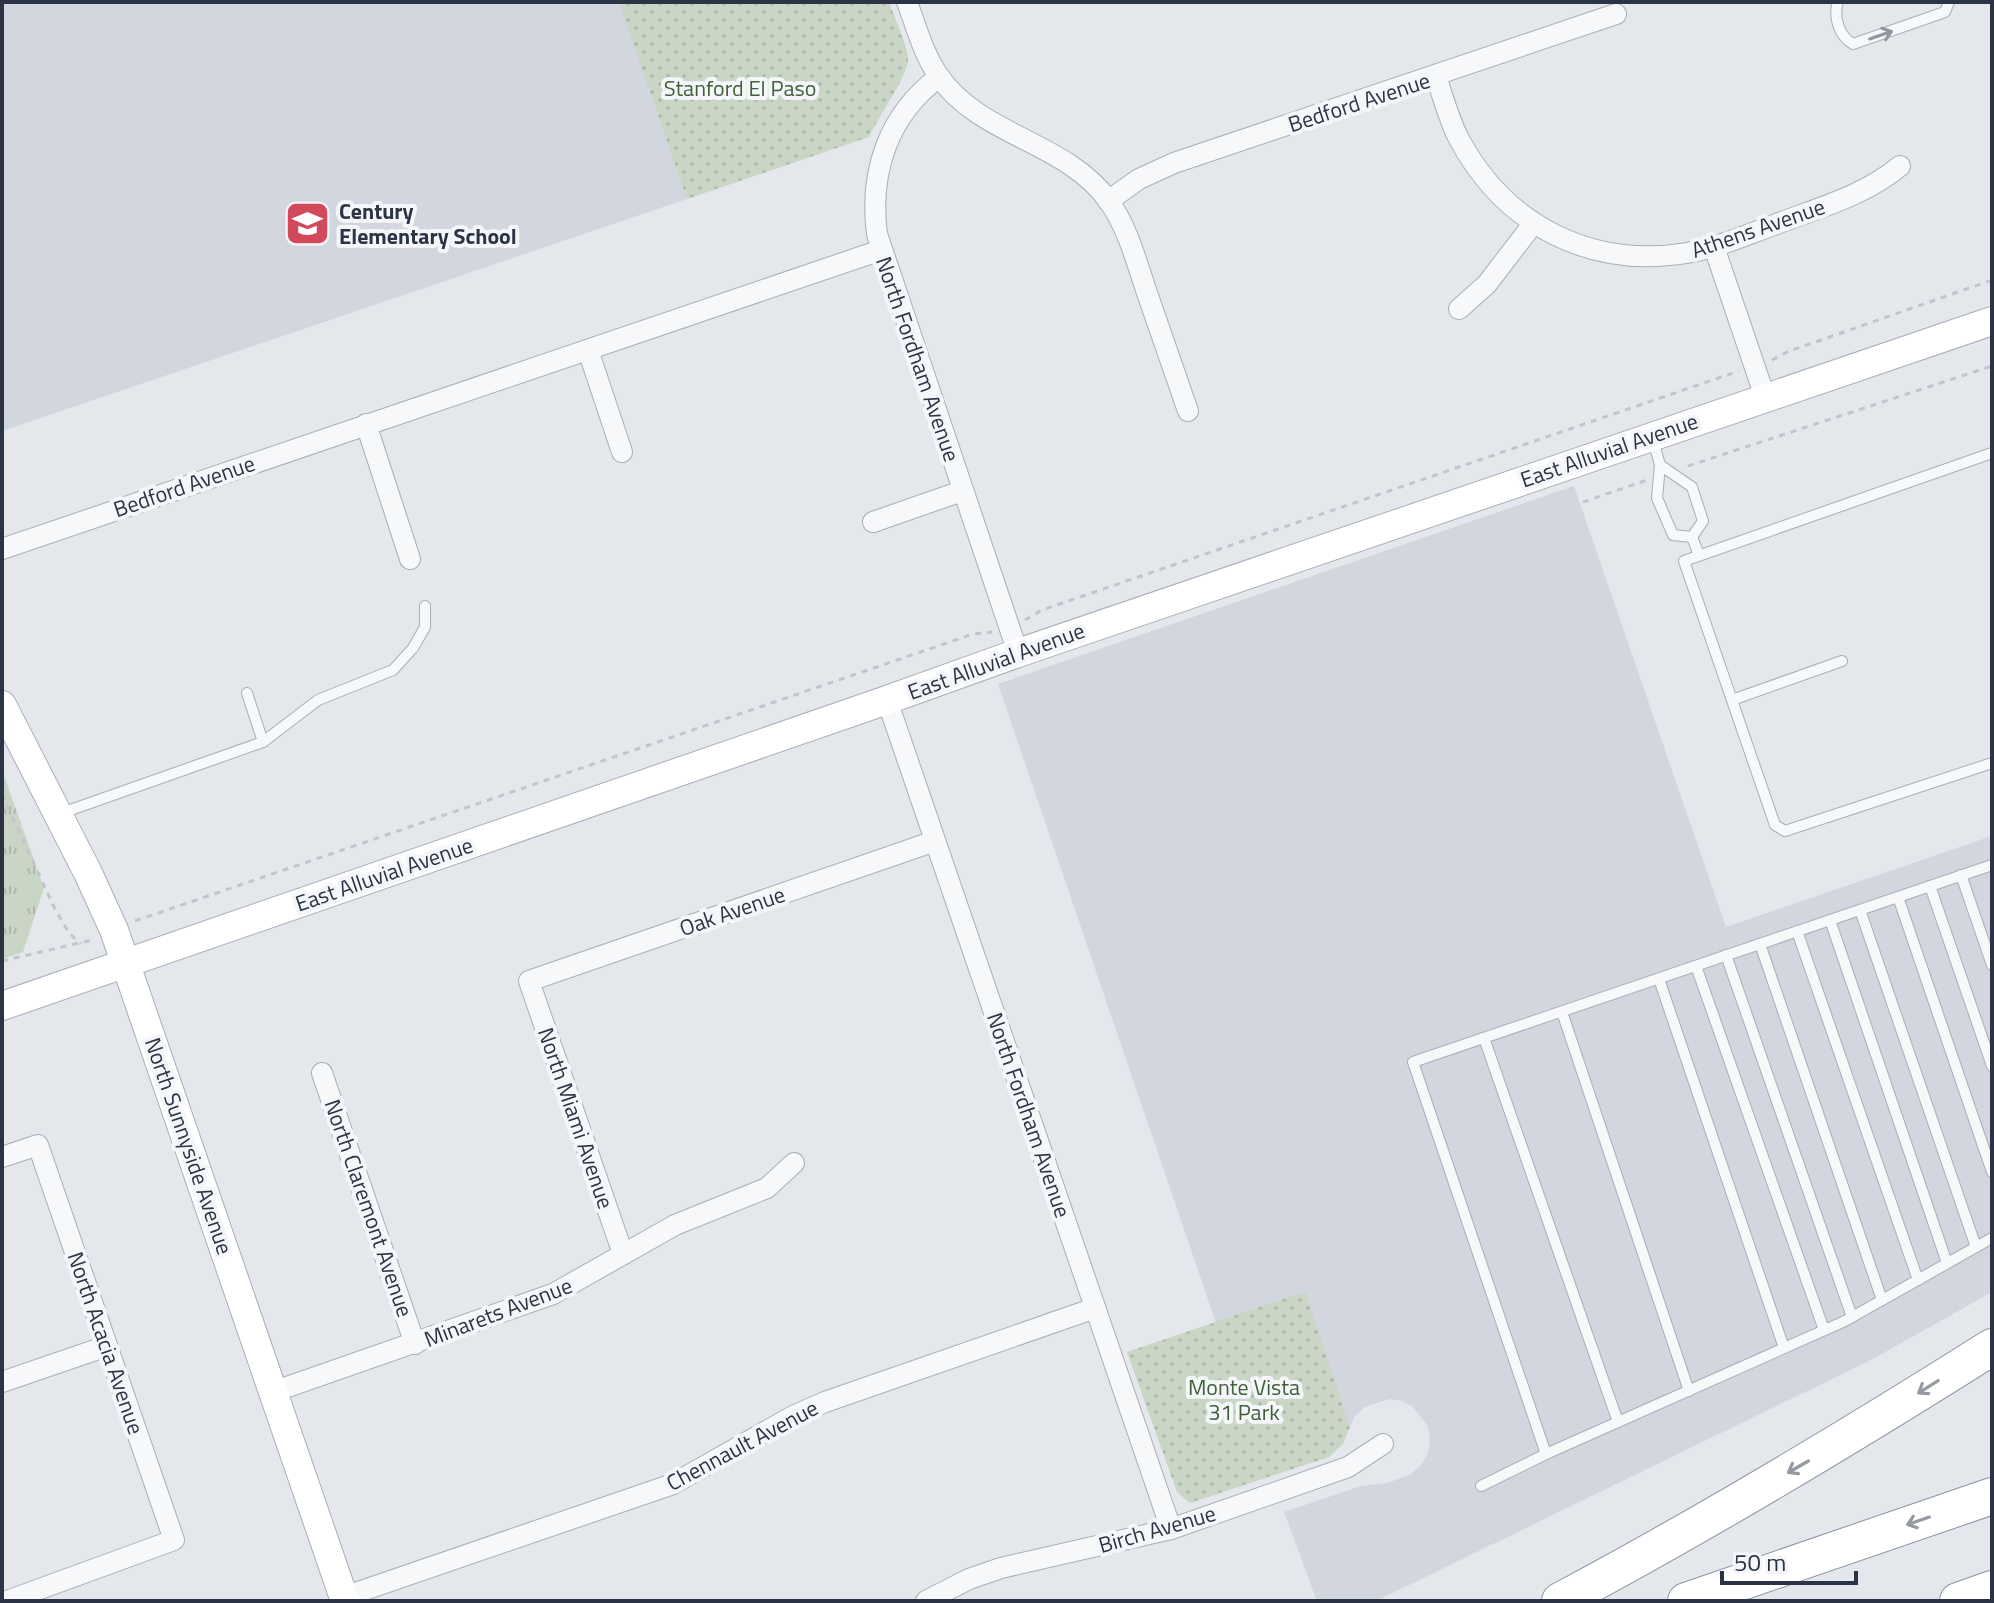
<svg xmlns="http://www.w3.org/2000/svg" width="1994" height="1603" viewBox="0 0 1994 1603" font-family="'Titillium Web',sans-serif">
<defs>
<pattern id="grass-tufts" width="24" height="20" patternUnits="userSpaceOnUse" patternTransform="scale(2)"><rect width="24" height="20" fill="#c9d6c5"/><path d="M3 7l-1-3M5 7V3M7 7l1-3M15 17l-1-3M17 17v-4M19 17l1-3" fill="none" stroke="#adb8ab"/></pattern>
<pattern id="park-dots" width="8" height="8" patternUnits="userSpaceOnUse" patternTransform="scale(2)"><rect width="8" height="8" fill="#c9d6c5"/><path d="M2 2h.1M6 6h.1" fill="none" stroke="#adb8ab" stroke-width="1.8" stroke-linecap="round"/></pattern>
</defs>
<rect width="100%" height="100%" fill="#e4e7ec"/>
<g fill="#d2d6de">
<path d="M 2,2 L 621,2 L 687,199 L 2,431 Z"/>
<path d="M 1574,486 L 1726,927 L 1992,836 L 1992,1292 L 1871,1360 L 1376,1601 L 1317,1601 L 1284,1512 L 1361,1486 L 1388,1483 L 1411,1474 L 1421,1465 L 1428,1453 L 1430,1440 L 1428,1426 L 1413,1407 L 1402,1401 L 1389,1399 L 1365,1407 L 1355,1416 L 1350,1427 L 1305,1293 L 1216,1323 L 998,684 Z"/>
</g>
<path fill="url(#grass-tufts)" d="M 2,770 L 44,888 L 23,952 L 2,959 Z"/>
<g fill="url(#park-dots)">
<path d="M 619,2 L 889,2 C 895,20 905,39 908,57 C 911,72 877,118 869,137 L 687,199 Z"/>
<path d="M 1305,1292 L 1350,1427 L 1343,1444 L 1329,1457 L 1190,1503 L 1177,1492 L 1127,1352 Z"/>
</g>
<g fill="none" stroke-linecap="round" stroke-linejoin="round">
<defs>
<g id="lane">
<path d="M 1838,2 C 1833,17 1839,36 1853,44 L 1945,12 L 1949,2"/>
<path d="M 1653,440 L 1660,465 L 1657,498 L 1673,535 L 1692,537 L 1699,555"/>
<path d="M 1992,453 L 1684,561 L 1775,825 L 1785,831 L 1992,763"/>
<path d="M 1660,465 L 1692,487 L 1703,521 L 1692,537"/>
<path d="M 1732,700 L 1842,661"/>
<path d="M 263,742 L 318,700 L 393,670 L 413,648 L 425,627 L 425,606"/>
<path d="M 59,814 L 263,742 L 247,693"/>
<path d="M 1992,865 L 1413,1062 L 1546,1454 L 1845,1321 L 1992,1238"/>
<path d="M 1961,875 L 1992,965"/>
<path d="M 1930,886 L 1992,1066"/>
<path d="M 1898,897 L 1992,1172"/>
<path d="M 1860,910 L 1976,1247"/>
<path d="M 1830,920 L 1947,1263"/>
<path d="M 1797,931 L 1918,1280"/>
<path d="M 1760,944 L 1882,1300"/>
<path d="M 1726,955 L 1852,1317"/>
<path d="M 1696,966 L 1824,1330"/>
<path d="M 1659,979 L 1784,1348"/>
<path d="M 1562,1012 L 1689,1391"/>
<path d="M 1484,1038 L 1618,1422"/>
<path d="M 1481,1486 L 1546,1454"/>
</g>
<g id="street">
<path d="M 907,2 C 916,26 923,53 938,75 C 979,136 1065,141 1108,200 C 1127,226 1136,260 1146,290 C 1160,330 1174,370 1188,411"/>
<path d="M 1436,76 C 1443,97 1449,120 1459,139 C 1505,225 1590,269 1687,253 C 1717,248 1746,235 1774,225 C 1818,208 1864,196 1900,166"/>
<path d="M 939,77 C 888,115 869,172 877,234 L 1018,653"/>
<path d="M 1108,201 L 1139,179 L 1174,163 L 1616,14"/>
<path d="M 1714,247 L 1765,397"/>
<path d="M 1459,309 L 1487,284 L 1533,224"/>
<path d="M 588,350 L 622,452"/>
<path d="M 366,424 L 410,559"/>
<path d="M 873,522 L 962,491"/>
<path d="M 2,549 L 881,250"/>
<path d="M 887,700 L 1171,1529"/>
<path d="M 322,1073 L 415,1344"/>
<path d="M 2,1157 L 38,1145 L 174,1540 L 7,1601"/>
<path d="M 623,1254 L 529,981 L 935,841"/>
<path d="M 2,1382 L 107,1346"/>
<path d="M 273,1392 L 553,1294 L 675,1225 L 767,1188 L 794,1163"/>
<path d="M 344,1597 L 673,1484 L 793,1416 L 825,1402 L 1095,1308"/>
<path d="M 926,1601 L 969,1579 L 1001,1568 L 1171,1529 L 1348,1467 L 1383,1444"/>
</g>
<g id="secondary">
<path d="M 2,705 L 88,873 L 114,930 L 345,1601"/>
<path d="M 2,1006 L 887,700 L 1018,653 L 1992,321"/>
</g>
<g id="highway">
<path d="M 1560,1601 C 1708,1522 1851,1436 1992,1347"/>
<path d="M 1686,1601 L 1992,1496"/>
<path d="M 1958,1601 L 1992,1589"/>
</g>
</defs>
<use href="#lane" stroke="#a9aeb7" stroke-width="12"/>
<use href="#street" stroke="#a9aeb7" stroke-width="22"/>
<use href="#secondary" stroke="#a9aeb7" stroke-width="30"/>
<use href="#highway" stroke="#8b94a3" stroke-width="38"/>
<g stroke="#c2c5cb" stroke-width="3" stroke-dasharray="6 6" stroke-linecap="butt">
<path d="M 1772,360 L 1787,352 L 1992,280"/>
<path d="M 1688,466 L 1992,366"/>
<path d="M 1583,502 L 1647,480"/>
<path d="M 1025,620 L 1042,610 L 1739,371"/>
<path d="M 2,795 L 54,907 L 69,933 L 81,944"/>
<path d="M 135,921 L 973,634 L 992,632"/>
<path d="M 2,961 L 92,940"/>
</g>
<use href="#lane" stroke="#f7f8fa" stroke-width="10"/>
<use href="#street" stroke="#f7f8fa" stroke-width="20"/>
<use href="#secondary" stroke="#fff" stroke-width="28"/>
<use href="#highway" stroke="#fff" stroke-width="36"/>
</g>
<defs><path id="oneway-shaft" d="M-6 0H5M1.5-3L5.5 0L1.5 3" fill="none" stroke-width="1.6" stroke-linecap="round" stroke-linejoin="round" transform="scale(2)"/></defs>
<use stroke="#9196a0" href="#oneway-shaft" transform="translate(1881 35) rotate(-19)"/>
<g stroke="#959aa2">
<use href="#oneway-shaft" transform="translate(1928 1387) rotate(148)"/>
<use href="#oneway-shaft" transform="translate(1798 1467) rotate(150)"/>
<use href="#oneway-shaft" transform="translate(1918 1521) rotate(161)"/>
</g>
<defs>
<symbol id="school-square" viewBox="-11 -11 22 22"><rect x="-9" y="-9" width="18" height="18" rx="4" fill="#d1495b" stroke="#f4f6f9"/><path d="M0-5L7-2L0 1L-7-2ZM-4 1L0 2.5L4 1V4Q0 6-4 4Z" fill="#fff"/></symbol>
</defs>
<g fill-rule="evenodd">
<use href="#school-square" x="282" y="198" width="51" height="51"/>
</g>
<g text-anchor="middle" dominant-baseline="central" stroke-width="8" stroke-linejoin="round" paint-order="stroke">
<g font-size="22" fill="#3f6138" stroke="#f4f6f9">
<text x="740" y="88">Stanford El Paso</text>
<text x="1244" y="1387">Monte Vista<tspan x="1244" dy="25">31 Park</tspan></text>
</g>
<g font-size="22" fill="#2b3445" stroke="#f4f6f9">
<text transform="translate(1359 102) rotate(-18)">Bedford Avenue</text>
<text transform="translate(1758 228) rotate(-19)">Athens Avenue</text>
<text transform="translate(918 359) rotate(71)">North Fordham Avenue</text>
<text transform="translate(1609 450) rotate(-19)">East Alluvial Avenue</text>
<text transform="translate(184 486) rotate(-19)">Bedford Avenue</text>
<text transform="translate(996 661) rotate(-20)">East Alluvial Avenue</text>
<text transform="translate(384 874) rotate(-19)">East Alluvial Avenue</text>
<text transform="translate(732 911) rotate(-19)">Oak Avenue</text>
<text transform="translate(1029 1115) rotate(71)">North Fordham Avenue</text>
<text transform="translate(576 1118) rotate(71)">North Miami Avenue</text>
<text transform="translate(189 1146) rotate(71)">North Sunnyside Avenue</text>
<text transform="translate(369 1208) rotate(71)">North Claremont Avenue</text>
<text transform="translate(498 1312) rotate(-21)">Minarets Avenue</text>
<text transform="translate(106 1343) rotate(71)">North Acacia Avenue</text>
<text transform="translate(742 1445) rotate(-28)">Chennault Avenue</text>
<text transform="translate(1157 1529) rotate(-16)">Birch Avenue</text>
</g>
<g font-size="22" font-weight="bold" fill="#2b3445" stroke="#f4f6f9" text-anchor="start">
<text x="339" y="211">Century<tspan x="339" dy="25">Elementary School</tspan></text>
</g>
</g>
<rect width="1994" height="1603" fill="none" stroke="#2b3445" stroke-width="8"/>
<path d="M1722 1571v12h134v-12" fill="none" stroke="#2b3445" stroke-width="4"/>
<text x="1734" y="1571" font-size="24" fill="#2b3445" stroke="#f4f6f9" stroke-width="6" paint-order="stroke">50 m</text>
</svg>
